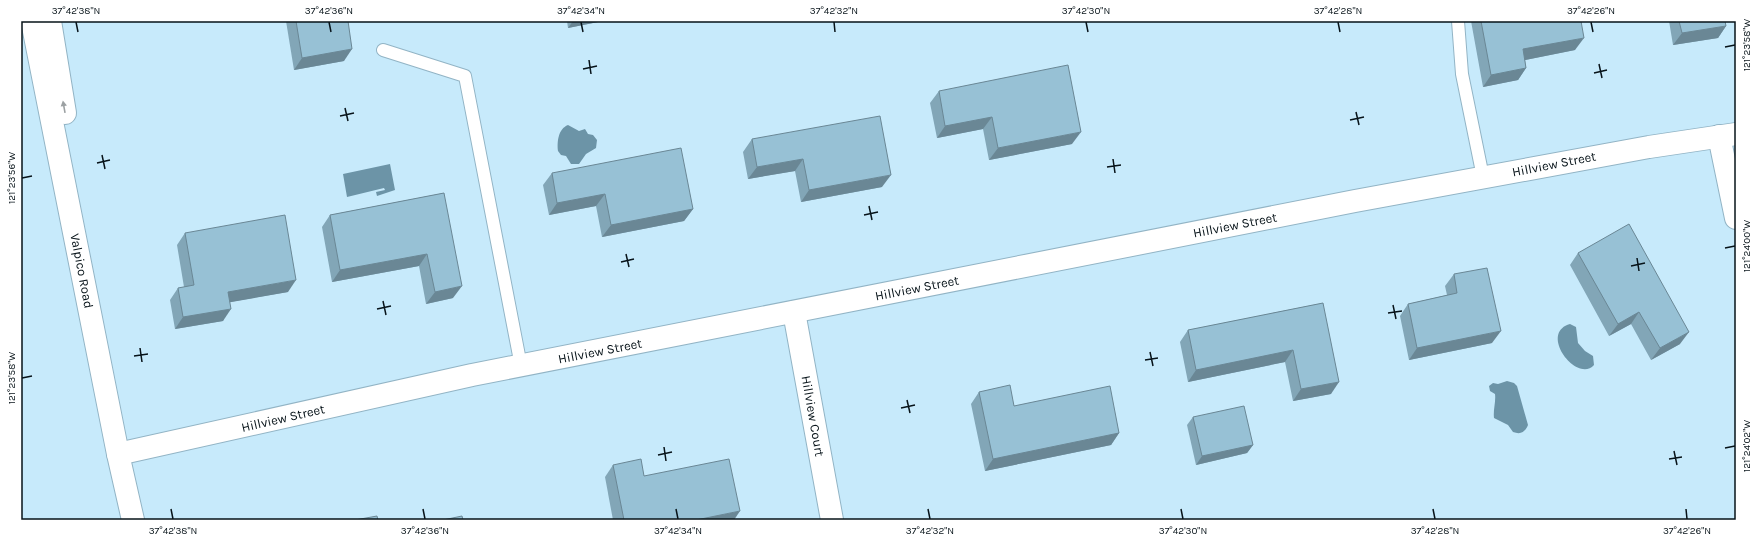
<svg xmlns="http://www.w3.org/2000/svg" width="1757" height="541" viewBox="0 0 1757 541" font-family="Karla,sans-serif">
<rect width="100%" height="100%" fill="#c7eafb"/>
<g fill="#6c94a7">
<path d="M 568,125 L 579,131 L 585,129 L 588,134 L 593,135 L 597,140 L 596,148 L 586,154 L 579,164 L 571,164 L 566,156 L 561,155 L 558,151 C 557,142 558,129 568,125 Z"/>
<path d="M 390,164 L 395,190 L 377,196 L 376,192 L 385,190 L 384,188 L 347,197 L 343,174 Z"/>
<path d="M 1570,324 L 1576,327 L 1578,343 L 1585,351 L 1593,356 L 1594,365 C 1577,384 1538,333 1570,324 Z"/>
<path d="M 1507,381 L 1514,383 L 1517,386 L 1528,425 C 1525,432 1521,435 1513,432 L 1508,425 L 1494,418 C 1493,410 1496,402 1495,394 L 1490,391 L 1489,386 L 1493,383 L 1498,384 Z"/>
</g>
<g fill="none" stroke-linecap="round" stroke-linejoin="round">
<defs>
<g id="service">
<path d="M 1458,21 L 1462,74 L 1483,177"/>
<path d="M 383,50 L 465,76 L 521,366"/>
</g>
<g id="minor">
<path d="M 1719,136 L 1736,218"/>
<path d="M 794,312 L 832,520"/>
<path d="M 118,454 L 472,375 L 1355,201 L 1649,147 L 1736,134"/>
</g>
<g id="tertiary">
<path d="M 32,21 L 118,454 L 133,520"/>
<path d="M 50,21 L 65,113"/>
</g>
</defs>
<use href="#service" stroke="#92b4c5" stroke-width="14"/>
<use href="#minor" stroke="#92b4c5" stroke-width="24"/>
<use href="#tertiary" stroke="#92b4c5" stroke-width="24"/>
<use href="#service" stroke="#fff" stroke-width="12"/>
<use href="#minor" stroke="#fff" stroke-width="22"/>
<use href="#tertiary" stroke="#fff" stroke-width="22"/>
</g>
<g fill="#82a6b7">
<path d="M 286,21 L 348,21 L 344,61 L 294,70 Z"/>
<path d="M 567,21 L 603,21 L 568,28 Z"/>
<path d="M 1471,21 L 1581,21 L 1575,50 L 1525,60 L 1526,68 L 1518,80 L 1483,87 Z"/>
<path d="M 1669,21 L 1725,21 L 1726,26 L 1718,38 L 1673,45 Z"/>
<path d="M 939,91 L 1072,144 L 989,160 L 983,129 L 937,138 L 930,103 Z"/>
<path d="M 752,139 L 882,187 L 801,202 L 795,171 L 748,179 L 743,152 Z"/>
<path d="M 552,173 L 693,209 L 684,221 L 602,237 L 596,206 L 549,215 L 543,185 Z"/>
<path d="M 444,193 L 453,298 L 426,304 L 419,266 L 332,282 L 322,227 L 330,215 Z"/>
<path d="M 185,233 L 288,292 L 230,302 L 223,321 L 175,329 L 170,300 L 178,288 L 184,287 L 177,245 Z"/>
<path d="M 1578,253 L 1680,344 L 1651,360 L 1631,324 L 1609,336 L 1570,265 Z"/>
<path d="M 1454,274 L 1492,343 L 1409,360 L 1400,316 L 1408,304 L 1447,295 L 1445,286 Z"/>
<path d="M 1323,303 L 1331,394 L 1293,401 L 1285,362 L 1188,382 L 1180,342 L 1188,330 Z"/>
<path d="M 979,392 L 1014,406 L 1119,433 L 1111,445 L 985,471 L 971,404 Z"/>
<path d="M 1193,417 L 1253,445 L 1247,453 L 1196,465 L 1187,425 Z"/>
<path d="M 613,465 L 644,476 L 734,520 L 613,520 L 605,477 Z"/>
</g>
<g fill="#6a8795">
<path d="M 573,21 L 603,21 L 568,28 Z"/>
<path d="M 1726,26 L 1718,38 L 1673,45 L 1682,33 Z"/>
<path d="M 1584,38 L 1575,50 L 1515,62 L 1523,49 Z"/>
<path d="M 352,49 L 344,61 L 294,70 L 302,58 Z"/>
<path d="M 1526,68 L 1518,80 L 1483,87 L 1491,75 Z"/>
<path d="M 992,117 L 983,129 L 937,138 L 945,126 Z"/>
<path d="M 1081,132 L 1072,144 L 989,160 L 998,148 Z"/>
<path d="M 803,159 L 795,171 L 748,179 L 757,167 Z"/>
<path d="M 891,175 L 882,187 L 801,202 L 809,190 Z"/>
<path d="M 605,194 L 596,206 L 549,215 L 557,203 Z"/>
<path d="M 693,209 L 684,221 L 602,237 L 611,225 Z"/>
<path d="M 427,254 L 419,266 L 332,282 L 340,270 Z"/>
<path d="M 296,280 L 288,292 L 220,304 L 228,292 Z"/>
<path d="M 462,286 L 453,298 L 426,304 L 435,292 Z"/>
<path d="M 231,309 L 223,321 L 175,329 L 183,317 Z"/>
<path d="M 1639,312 L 1631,324 L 1609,336 L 1618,324 Z"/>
<path d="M 1501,331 L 1492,343 L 1409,360 L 1417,348 Z"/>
<path d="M 1689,332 L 1680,344 L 1651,360 L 1660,348 Z"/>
<path d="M 1293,350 L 1285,362 L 1188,382 L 1196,370 Z"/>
<path d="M 1339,382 L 1331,394 L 1293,401 L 1301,389 Z"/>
<path d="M 1119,433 L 1111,445 L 985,471 L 993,459 Z"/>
<path d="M 1253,445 L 1247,453 L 1196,465 L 1202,456 Z"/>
<path d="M 740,511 L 734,520 L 696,520 Z"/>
</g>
<g fill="#97c1d5" stroke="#6a8795">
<path d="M 296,21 L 348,21 L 352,49 L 302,58 Z"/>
<path d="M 1481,21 L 1581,21 L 1584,38 L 1523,49 L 1526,68 L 1491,75 Z"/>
<path d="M 1679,21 L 1725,21 L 1726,26 L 1682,33 Z"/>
<path d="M 1068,65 L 1081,132 L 998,148 L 992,117 L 945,126 L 939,91 Z"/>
<path d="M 880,116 L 891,175 L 809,190 L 803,159 L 757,167 L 752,139 Z"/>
<path d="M 681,148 L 693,209 L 611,225 L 605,194 L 557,203 L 552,173 Z"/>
<path d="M 444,193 L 462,286 L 435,292 L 427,254 L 340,270 L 330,215 Z"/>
<path d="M 285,215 L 296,280 L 228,292 L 231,309 L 183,317 L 178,288 L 194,285 L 185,233 Z"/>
<path d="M 1629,224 L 1689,332 L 1660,348 L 1639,312 L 1618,324 L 1578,253 Z"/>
<path d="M 1487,268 L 1501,331 L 1417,348 L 1408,304 L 1457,293 L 1454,274 Z"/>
<path d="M 1323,303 L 1339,382 L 1301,389 L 1293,350 L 1196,370 L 1188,330 Z"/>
<path d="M 1010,385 L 1014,406 L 1110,386 L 1119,433 L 993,459 L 979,392 Z"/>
<path d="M 1244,406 L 1253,445 L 1202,456 L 1193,417 Z"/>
<path d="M 641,459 L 644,476 L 729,459 L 740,511 L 696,520 L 624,520 L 613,465 Z"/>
<path d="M 377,516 L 378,520 L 355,520 Z"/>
<path d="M 462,516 L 463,520 L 443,520 Z"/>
</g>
<defs><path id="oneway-solid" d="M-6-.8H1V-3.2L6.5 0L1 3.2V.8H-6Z"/></defs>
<use fill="#9ca1a3" href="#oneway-solid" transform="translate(64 107) rotate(-100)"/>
<path fill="none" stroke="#071319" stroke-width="1.5" d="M 76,22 L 78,32M 329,22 L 331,32M 581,22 L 583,32M 834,22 L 835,32M 1086,22 L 1088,32M 1338,22 L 1340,32M 1591,22 L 1593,32M 1725,47 L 1735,45M 589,60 L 591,74M 1599,64 L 1602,78M 583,69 L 597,66M 1594,73 L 1607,70M 345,108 L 348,121M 1356,112 L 1359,125M 340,116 L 354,113M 1350,120 L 1364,117M 102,155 L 105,169M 1113,159 L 1115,173M 97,163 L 110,160M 1107,167 L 1121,165M 22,178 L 32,176M 869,206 L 872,220M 864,215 L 878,212M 1725,248 L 1735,246M 626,254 L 629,267M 1637,258 L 1639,271M 621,262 L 634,259M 1631,266 L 1645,263M 383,301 L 386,315M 1393,305 L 1396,319M 377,309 L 391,306M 1388,313 L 1402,311M 140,348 L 142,362M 1150,352 L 1153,366M 134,356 L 148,354M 1145,360 L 1158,358M 22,378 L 32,376M 907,400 L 910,413M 901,408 L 915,405M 664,447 L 666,461M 1725,448 L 1735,446M 1674,451 L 1677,465M 658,455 L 672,452M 1669,459 L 1682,457M 171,509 L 173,519M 423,509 L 425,519M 676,509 L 678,519M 928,509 L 930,519M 1181,509 L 1183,519M 1433,509 L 1435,519M 1686,509 L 1687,519"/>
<g text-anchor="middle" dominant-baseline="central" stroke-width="3" stroke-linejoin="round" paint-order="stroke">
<g font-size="13" fill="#071319" stroke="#fff">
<text transform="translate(1554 164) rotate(-11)">Hillview Street</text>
<text transform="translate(1235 225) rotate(-11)">Hillview Street</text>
<text transform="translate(82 271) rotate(79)">Valpico Road</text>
<text transform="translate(917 288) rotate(-11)">Hillview Street</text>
<text transform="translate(600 351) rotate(-11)">Hillview Street</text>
<text transform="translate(813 416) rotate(80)">Hillview Court</text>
<text transform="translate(283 418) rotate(-13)">Hillview Street</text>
</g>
</g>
<rect width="1757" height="541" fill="none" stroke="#ffffff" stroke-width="44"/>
<rect x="22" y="22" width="1713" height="497" fill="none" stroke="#071319" stroke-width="1.5"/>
<g font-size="10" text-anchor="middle" fill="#071319">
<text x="76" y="14">37°42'38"N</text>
<text x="329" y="14">37°42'36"N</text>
<text x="581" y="14">37°42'34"N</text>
<text x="834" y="14">37°42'32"N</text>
<text x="1086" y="14">37°42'30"N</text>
<text x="1338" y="14">37°42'28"N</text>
<text x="1591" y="14">37°42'26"N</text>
<text transform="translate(1746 45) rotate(-90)" y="4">121°23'58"W</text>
<text transform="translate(11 178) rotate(-90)" y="4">121°23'56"W</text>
<text transform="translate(1746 246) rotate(-90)" y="4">121°24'00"W</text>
<text transform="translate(11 378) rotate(-90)" y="4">121°23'58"W</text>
<text transform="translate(1746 446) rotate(-90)" y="4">121°24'02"W</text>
<text x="173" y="534">37°42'38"N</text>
<text x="425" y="534">37°42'36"N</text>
<text x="678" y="534">37°42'34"N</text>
<text x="930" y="534">37°42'32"N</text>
<text x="1183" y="534">37°42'30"N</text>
<text x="1435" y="534">37°42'28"N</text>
<text x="1687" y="534">37°42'26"N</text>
</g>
</svg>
